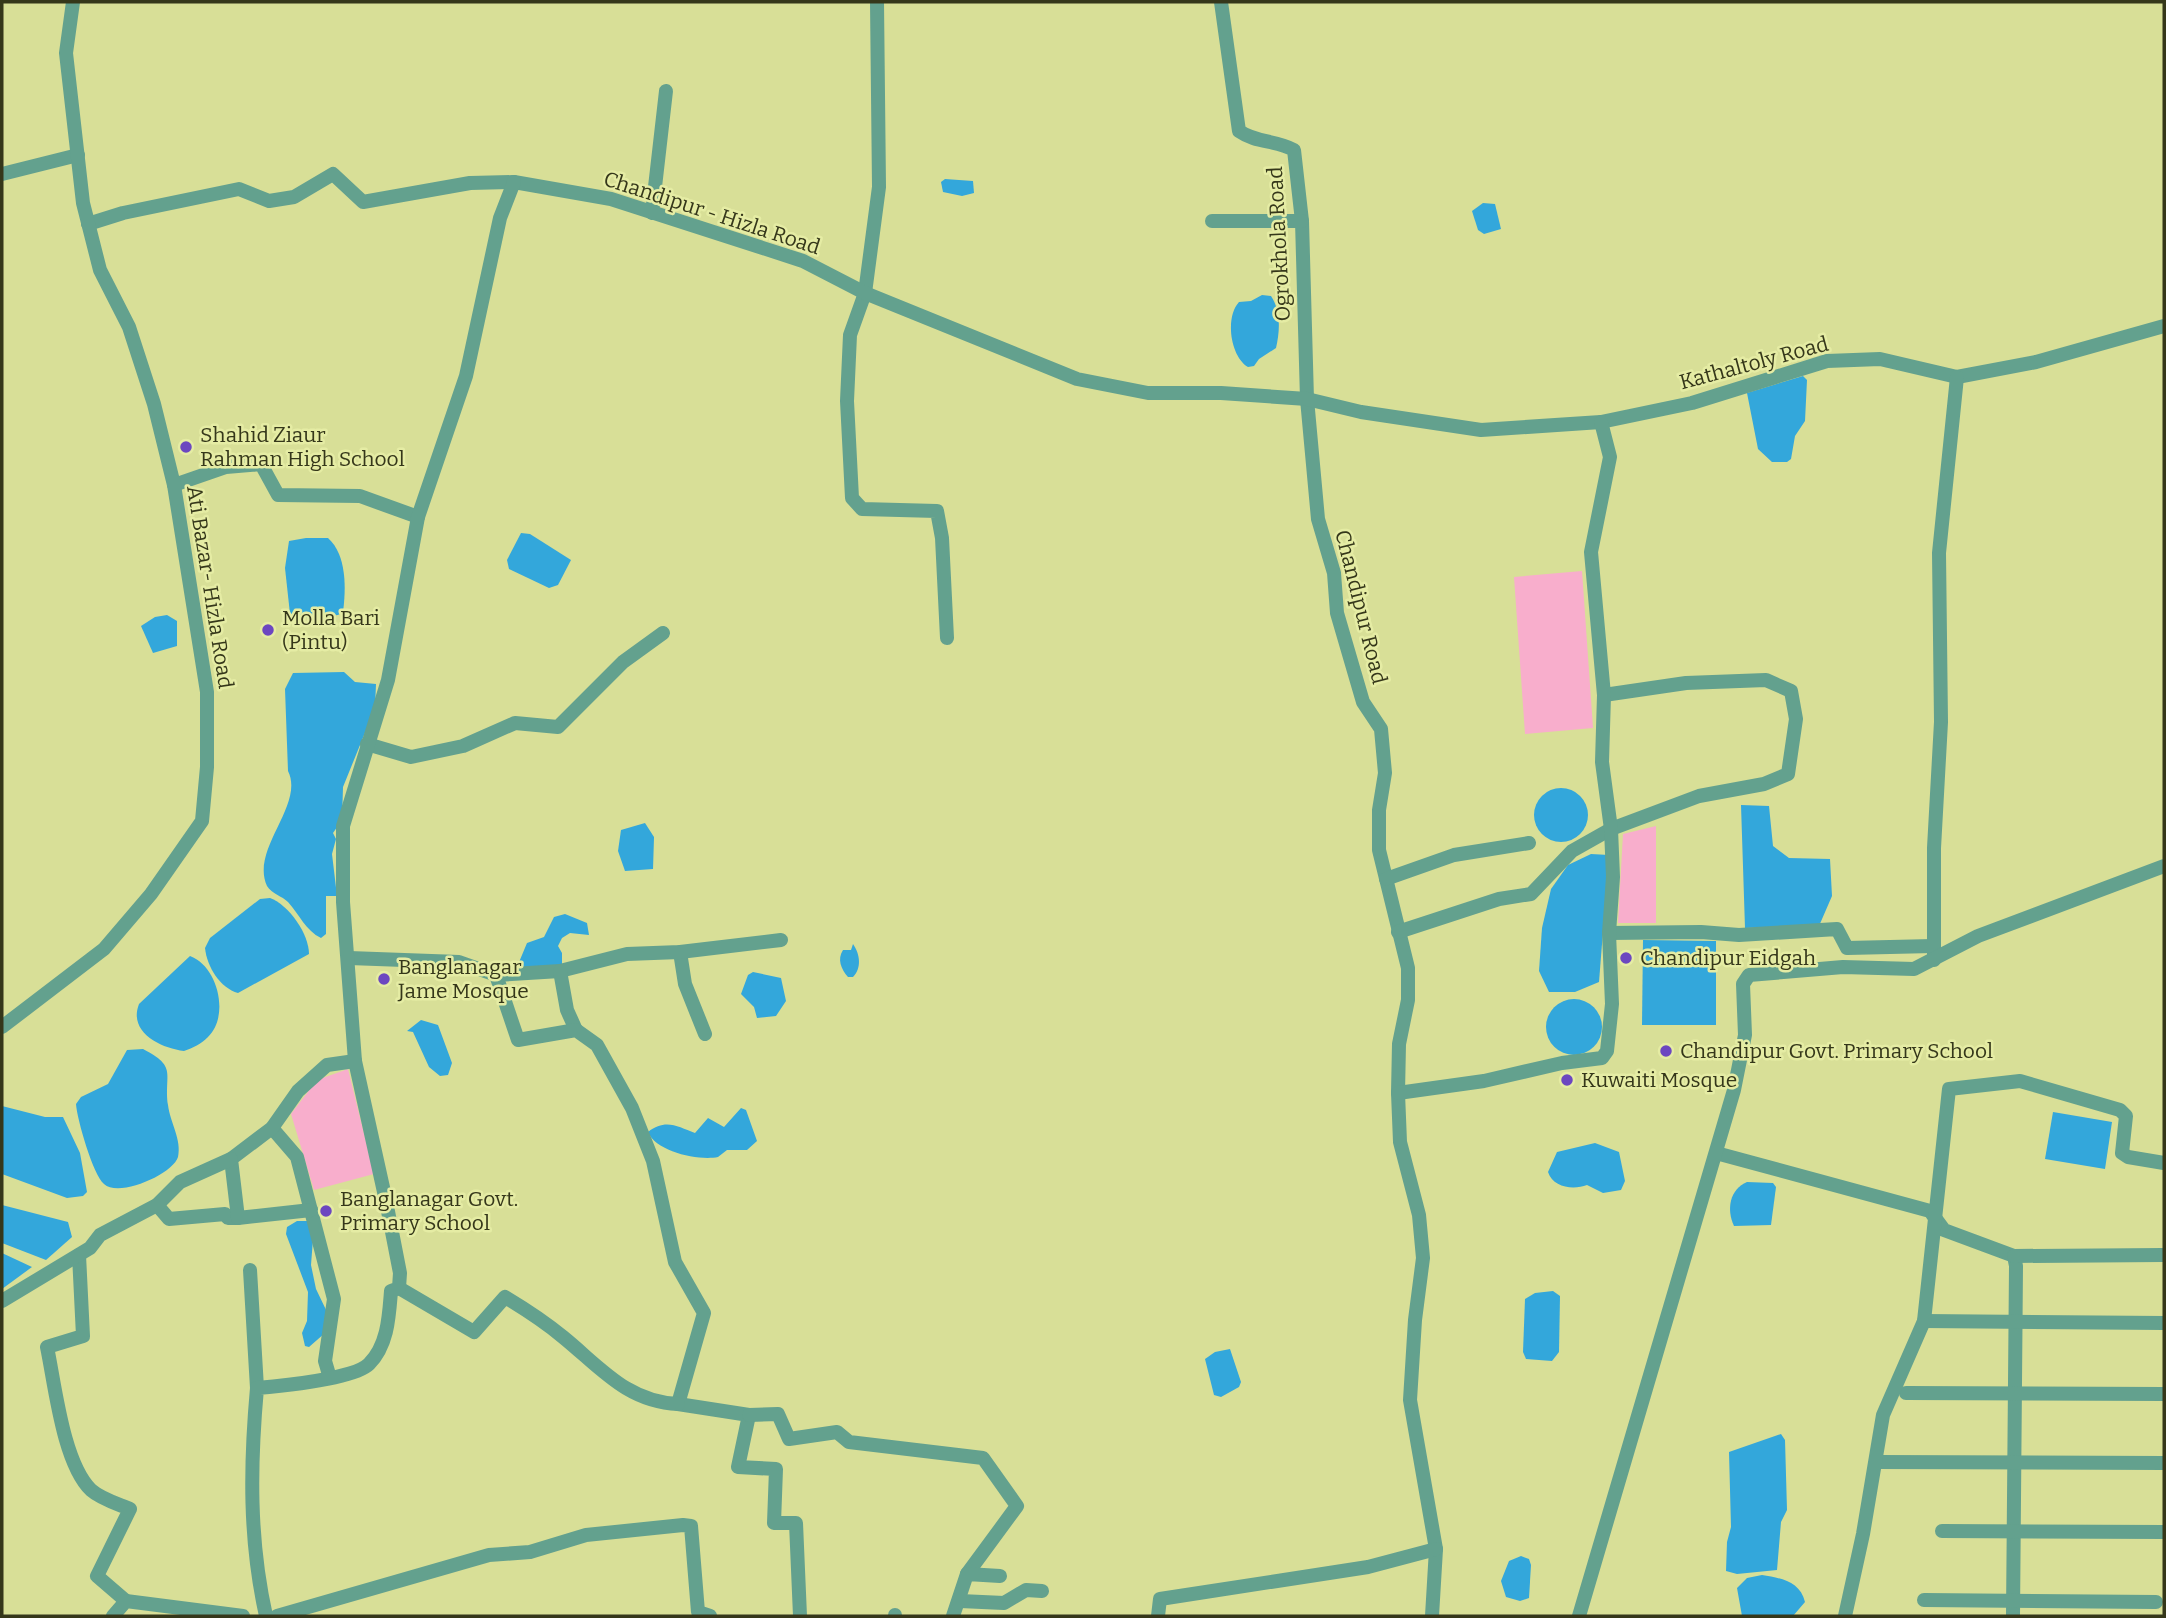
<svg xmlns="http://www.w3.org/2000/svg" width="2166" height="1618" viewBox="0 0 2166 1618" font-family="Bitter,serif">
<rect width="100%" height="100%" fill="#d8df97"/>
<g fill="#f8aecc">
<path d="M 1582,571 L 1593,728 L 1525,734 L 1514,577 Z"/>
<path d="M 1656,826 L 1656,923 L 1618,923 L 1623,834 Z"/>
<path d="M 348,1069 L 374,1174 L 314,1190 L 291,1114 L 317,1080 Z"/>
</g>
<g fill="#33a7db">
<path d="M 945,179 L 973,181 L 974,193 L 962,196 L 943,192 L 941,182 Z"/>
<path d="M 1483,203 L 1495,204 L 1501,229 L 1484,234 L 1478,230 L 1472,211 Z"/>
<path d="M 1262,295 L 1271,296 C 1281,311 1280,331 1276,348 L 1259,359 L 1254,366 L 1248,367 C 1230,356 1225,317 1239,302 L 1251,301 Z"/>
<path d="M 1803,376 L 1807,380 L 1805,421 L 1795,436 L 1791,459 L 1787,462 L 1772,462 L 1758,449 L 1747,393 Z"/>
<path d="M 521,533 L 530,534 L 571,560 L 558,585 L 549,588 L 509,569 L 507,560 Z"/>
<path d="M 306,538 L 328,538 C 347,555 346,589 343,612 L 338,615 L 293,619 L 290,614 L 285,568 L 289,541 Z"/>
<path d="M 167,615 L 177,621 L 177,646 L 153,653 L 141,626 L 155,617 Z"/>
<path d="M 344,672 L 355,682 L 376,684 L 375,708 L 343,787 L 342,820 L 333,833 L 336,839 L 332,854 L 337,896 L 326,896 L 326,934 L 321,938 C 306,931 299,914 288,902 C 282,896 272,894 267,886 C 250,849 305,805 288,771 L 285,689 L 293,673 Z"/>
<circle cx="1561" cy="815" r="27"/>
<path d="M 1741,805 L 1769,806 L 1773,846 L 1789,858 L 1830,859 L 1832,896 L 1819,926 L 1745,928 Z"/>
<path d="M 645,823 L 654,837 L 653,869 L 625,871 L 618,851 L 621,830 Z"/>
<path d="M 1591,854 L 1609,855 L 1599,982 L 1575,992 L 1549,992 L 1539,971 L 1542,928 L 1551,889 L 1568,865 Z"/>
<path d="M 270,898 C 289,905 309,934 309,954 L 238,993 C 220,988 207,967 205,948 L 210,938 L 260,899 Z"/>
<path d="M 565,914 L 587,923 L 589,935 L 570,933 L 562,938 L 558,946 L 562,953 L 562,968 L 517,967 L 527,943 L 544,937 L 554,917 Z"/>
<path d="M 1643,940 L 1716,941 L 1716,1025 L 1642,1025 Z"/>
<path d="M 853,944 C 860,954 862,968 853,977 L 848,977 C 841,969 837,959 843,950 L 851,950 Z"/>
<path d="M 190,956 C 218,966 230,1016 208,1037 C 201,1044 193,1048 184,1051 C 160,1048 128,1032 139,1004 Z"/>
<path d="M 753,972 L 781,978 L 786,1001 L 776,1016 L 757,1018 L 754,1007 L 741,994 L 748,975 Z"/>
<circle cx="1574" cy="1027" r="28"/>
<path d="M 421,1020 L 438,1025 L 452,1063 L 448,1075 L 440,1076 L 429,1067 L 413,1032 L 407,1031 Z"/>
<path d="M 143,1049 C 178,1067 164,1073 168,1105 C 170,1122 182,1140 178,1157 C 173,1174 119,1198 104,1184 C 93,1175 77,1119 76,1104 L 81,1097 L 108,1084 L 127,1050 Z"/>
<path d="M 2,1106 L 45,1117 L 63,1117 L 80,1153 L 87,1192 L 83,1196 L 67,1198 L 2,1174 Z"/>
<path d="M 741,1108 L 746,1110 L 757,1141 L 747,1150 L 727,1150 L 718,1157 C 699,1161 656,1152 648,1132 C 666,1118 678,1127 695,1133 L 708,1118 L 724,1127 Z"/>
<path d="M 2053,1112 L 2112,1122 L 2105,1169 L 2045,1159 Z"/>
<path d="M 1595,1143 L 1619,1152 L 1625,1181 L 1621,1190 L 1603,1193 L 1587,1185 C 1574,1190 1553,1188 1548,1172 L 1557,1152 Z"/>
<path d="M 1747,1182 L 1773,1183 L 1776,1187 L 1771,1225 L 1734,1226 C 1726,1209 1730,1189 1747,1182 Z"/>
<path d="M 2,1205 L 68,1222 L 72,1237 L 46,1260 L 2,1243 Z"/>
<path d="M 297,1221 L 307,1221 L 313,1239 L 311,1265 L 316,1289 L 328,1314 L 325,1333 L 309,1347 L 305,1346 L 302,1333 L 307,1321 L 308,1292 L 286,1234 L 287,1227 Z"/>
<path d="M 2,1253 L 32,1267 L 2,1289 Z"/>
<path d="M 1553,1291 L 1560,1296 L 1559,1352 L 1552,1361 L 1526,1359 L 1523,1352 L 1525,1299 L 1535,1293 Z"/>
<path d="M 1230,1349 L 1241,1382 L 1239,1387 L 1221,1397 L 1214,1395 L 1205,1359 L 1215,1352 Z"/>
<path d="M 1781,1434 L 1785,1440 L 1787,1510 L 1781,1522 L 1777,1570 L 1737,1574 L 1726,1571 L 1727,1542 L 1731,1527 L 1729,1452 Z"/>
<path d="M 1521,1556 L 1529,1559 L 1531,1565 L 1529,1598 L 1520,1601 L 1506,1597 L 1501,1581 L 1509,1561 Z"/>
<path d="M 1762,1575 C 1780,1578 1800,1581 1805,1602 L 1793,1616 L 1742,1616 L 1737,1588 L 1747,1578 Z"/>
</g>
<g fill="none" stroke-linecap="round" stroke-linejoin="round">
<g stroke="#63a18e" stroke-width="14">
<path d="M 877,2 L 879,187 L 865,293 L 850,335 L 847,401 L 852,498 L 862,509 L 937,511 L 942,538 L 947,638"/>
<path d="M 1221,2 L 1239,131 C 1256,143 1276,140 1294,150 L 1302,221 L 1307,399 L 1318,519 L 1334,573 L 1337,613 L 1363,702 L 1381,729 L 1385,773 L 1379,810 L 1379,850 L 1408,968 L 1408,1000 L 1399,1044 L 1398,1093 L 1400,1142 L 1419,1215 L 1423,1258 L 1415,1320 L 1410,1400 L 1436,1549 L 1432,1616"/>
<path d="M 2,174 L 78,155"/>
<path d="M 652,213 L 666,91"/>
<path d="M 1212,221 L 1302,221"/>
<path d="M 88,224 L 123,213 L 239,189 L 269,201 L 294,197 L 333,174 L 363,202 L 470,183 L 514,182 L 611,199 L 803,261 L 865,293 L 1077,379 L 1148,393 L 1221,393 L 1307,399 L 1361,412 L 1481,430 L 1601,422 L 1692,403 L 1827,361 L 1880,359 L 1957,377 L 2036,362 L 2164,326"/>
<path d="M 174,485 L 226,467 L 261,464 L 278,495 L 360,496 L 418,517"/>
<path d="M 367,744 L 411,757 L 463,746 L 515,723 L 558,727 L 623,662 L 663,633"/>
<path d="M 1386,879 L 1454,855 L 1529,843"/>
<path d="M 1398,932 L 1499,899 L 1531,894 L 1572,851 L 1611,829 L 1699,796 L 1764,784 L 1788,774 L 1796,719 L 1791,691 L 1766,680 L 1686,683 L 1604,695"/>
<path d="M 1609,933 L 1701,932 L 1739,935 L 1837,929 L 1847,948 L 1933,946"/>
<path d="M 680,952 L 685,984 L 705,1034"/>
<path d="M 349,958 L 459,962 L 496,975 L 560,971 L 627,954 L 680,952 L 781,940"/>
<path d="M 1934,960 L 1934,848 L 1941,722 L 1939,553 L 1957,377"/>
<path d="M 560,971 L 567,1010 L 576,1030"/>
<path d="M 496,975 L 518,1040 L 576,1030 L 597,1045 L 632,1108 L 653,1161 L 675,1262 L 704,1313 L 678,1404 L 749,1415 L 738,1467 L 776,1469 L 774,1523 L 796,1523 L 800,1616"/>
<path d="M 2,1027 L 104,949 L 151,894 L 202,821 L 207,767 L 207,692 L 174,485 L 154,404 L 129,327 L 100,270 L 83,203 L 66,53 L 73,2"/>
<path d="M 1398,1093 L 1484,1081 L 1562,1063 L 1602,1058 L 1607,1051 L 1612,1004 L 1609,933 L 1613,877 L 1611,829 L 1602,762 L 1604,695 L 1591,552 L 1610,457 L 1601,422"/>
<path d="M 272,1128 L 297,1157 L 334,1299 L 325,1361 L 330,1378"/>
<path d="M 1716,1153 L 1930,1211 L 1944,1230 L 2014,1256 L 2016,1266 L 2013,1616"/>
<path d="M 157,1205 L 169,1219 L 225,1214 L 228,1218 L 238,1218"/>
<path d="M 311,1210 L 238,1218 L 231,1159 L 272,1128 L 298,1091 L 327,1065 L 355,1061"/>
<path d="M 79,1255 L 83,1336 L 47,1347 C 55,1385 63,1463 91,1490 C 101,1499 118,1504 130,1509 L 97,1576 L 126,1601"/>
<path d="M 2014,1256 L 2163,1255"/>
<path d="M 250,1270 L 257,1388"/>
<path d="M 399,1288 L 474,1332 L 505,1297 C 525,1309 545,1322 563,1337 C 600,1367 627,1402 678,1404"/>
<path d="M 2,1301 L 90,1248 L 100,1235 L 157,1205 L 180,1182 L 231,1159"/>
<path d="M 1924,1321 L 2164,1323"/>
<path d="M 1906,1393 L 2164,1394"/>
<path d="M 749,1415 L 778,1414 L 789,1439 L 837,1432 L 849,1442 L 983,1458 L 1017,1506 L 967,1574"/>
<path d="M 1876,1462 L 2164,1463"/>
<path d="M 1942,1531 L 2164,1532"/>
<path d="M 1924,1600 L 2156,1602"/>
<path d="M 960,1601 L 1004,1603 L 1026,1590 L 1042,1591"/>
<path d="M 113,1616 L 126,1601 L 243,1616"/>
<path d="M 266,1616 C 249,1540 250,1466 257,1388 C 280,1386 354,1379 369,1364 C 388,1345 389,1316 391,1291 L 399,1288 L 400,1273 L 386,1201 L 355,1061 L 343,902 L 343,826 L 388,680 L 418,517 L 466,376 L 500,218 L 514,182"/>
<path d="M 277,1616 L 489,1555 L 530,1552 L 586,1535 L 683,1525 L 691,1526 L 698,1612 L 710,1616"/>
<path d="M 895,1616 L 895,1615"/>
<path d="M 953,1616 L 967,1574 L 1000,1576"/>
<path d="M 1158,1616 L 1160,1599 L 1368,1567 L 1436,1549"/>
<path d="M 1579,1616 L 1734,1090 L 1745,1035 L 1743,984 L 1749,975 L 1843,967 L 1914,969 L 1978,936 L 2164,866"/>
<path d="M 1845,1616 L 1863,1534 L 1883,1415 L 1924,1321 L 1949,1089 L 2020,1081 L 2120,1110 L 2126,1116 L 2122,1153 L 2128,1157 L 2164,1163"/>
</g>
</g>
<g fill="#6c47c0" stroke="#e5eca4" stroke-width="2.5">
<circle cx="186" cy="447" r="7"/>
<circle cx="268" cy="630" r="7"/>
<circle cx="1626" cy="958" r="7"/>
<circle cx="384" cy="979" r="7"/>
<circle cx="1666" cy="1051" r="7"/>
<circle cx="1567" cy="1080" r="7"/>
<circle cx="326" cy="1211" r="7"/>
</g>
<g text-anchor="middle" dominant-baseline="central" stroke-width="5" stroke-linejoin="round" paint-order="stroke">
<g font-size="21" fill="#35371a" stroke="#e5eca4">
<text transform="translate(712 213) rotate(18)">Chandipur - Hizla Road</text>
<text transform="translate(1279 244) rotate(-93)">Ogrokhola Road</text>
<text transform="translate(1754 363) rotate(-15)">Kathaltoly Road</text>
<text transform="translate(210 587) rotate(81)">Ati Bazar- Hizla Road</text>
<text transform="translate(1361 607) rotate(76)">Chandipur Road</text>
</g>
<g font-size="21" fill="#35371a" stroke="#e5eca4" text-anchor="start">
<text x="200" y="435">Shahid Ziaur<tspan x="200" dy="24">Rahman High School</tspan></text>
<text x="282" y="618">Molla Bari<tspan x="282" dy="24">(Pintu)</tspan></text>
<text x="1640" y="958">Chandipur Eidgah</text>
<text x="398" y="967">Banglanagar<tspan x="398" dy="24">Jame Mosque</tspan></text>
<text x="1680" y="1051">Chandipur Govt. Primary School</text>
<text x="1581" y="1080">Kuwaiti Mosque</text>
<text x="340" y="1199">Banglanagar Govt.<tspan x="340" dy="24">Primary School</tspan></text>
</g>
</g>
<rect width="2166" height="1618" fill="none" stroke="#35371a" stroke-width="7"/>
</svg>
